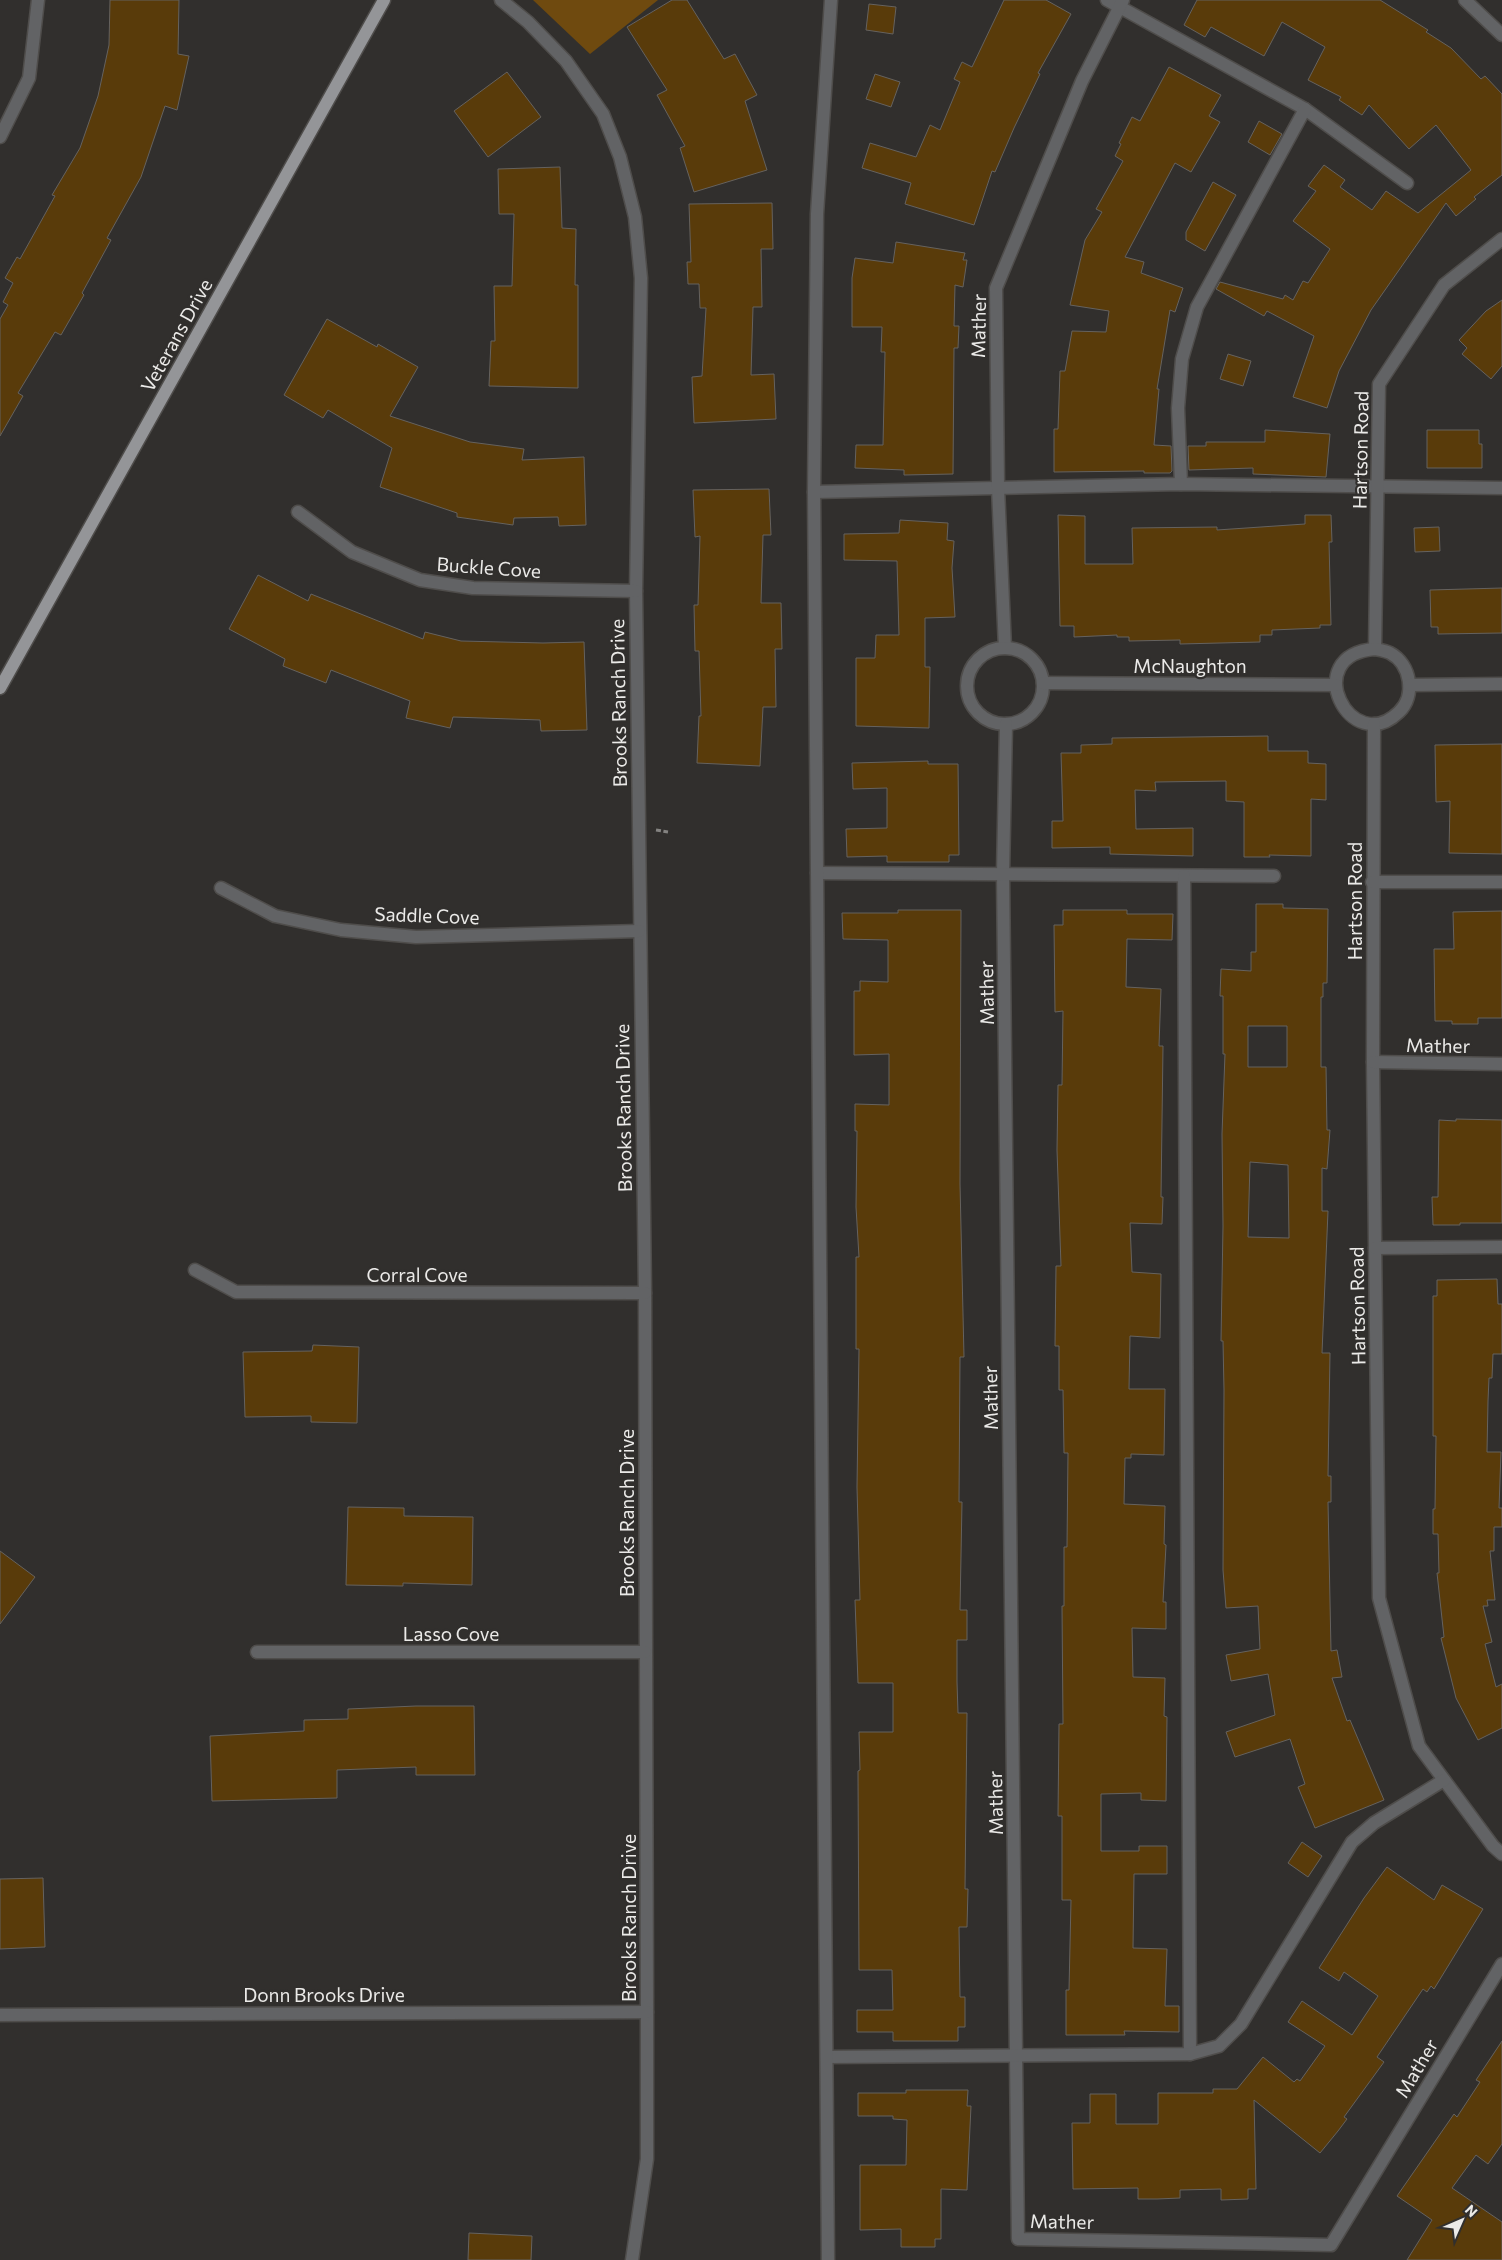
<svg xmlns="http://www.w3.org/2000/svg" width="1502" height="2260" viewBox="0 0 1502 2260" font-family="Commissioner,sans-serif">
<rect width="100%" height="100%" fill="#312f2d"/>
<path fill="#6f4a0f" d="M 533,0 L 658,0 L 590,54 Z"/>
<g fill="#593b0a" stroke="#65625f" fill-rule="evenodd">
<path d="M 110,0 L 179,0 L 178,54 L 189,56 L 177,110 L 165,106 L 141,177 L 107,238 L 111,240 L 82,293 L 84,295 L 61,335 L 55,332 L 18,393 L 23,396 L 0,436 L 0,319 L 8,305 L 3,302 L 13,283 L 5,278 L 17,257 L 20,259 L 55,196 L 52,195 L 80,148 L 98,96 L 109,45 Z"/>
<path d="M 672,0 L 687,0 L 724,59 L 735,54 L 757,95 L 745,101 L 767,170 L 694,192 L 680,148 L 685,146 L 657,95 L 667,90 L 627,27 Z"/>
<path d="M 1004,0 L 1046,0 L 1071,14 L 1038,73 L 1040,74 L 1014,128 L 995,172 L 992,171 L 974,225 L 905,204 L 911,183 L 862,168 L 870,143 L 916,157 L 930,125 L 940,130 L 960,82 L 954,79 L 962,62 L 972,67 Z"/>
<path d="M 1197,0 L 1380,0 L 1428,30 L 1426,32 L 1451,48 L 1481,79 L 1485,76 L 1502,94 L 1502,175 L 1474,197 L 1476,199 L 1456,216 L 1446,203 L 1371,310 L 1339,371 L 1327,408 L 1293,397 L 1314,336 L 1267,311 L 1264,316 L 1216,289 L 1220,282 L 1283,299 L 1285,295 L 1293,300 L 1303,281 L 1308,283 L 1330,249 L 1293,221 L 1316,191 L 1308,186 L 1324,165 L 1345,180 L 1340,187 L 1372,210 L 1386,191 L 1418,213 L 1471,170 L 1436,125 L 1409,149 L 1369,105 L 1362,115 L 1339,100 L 1341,97 L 1308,80 L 1325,47 L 1282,22 L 1264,56 L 1211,27 L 1205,37 L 1184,25 Z"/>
<path d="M 869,4 L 896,7 L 893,34 L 866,30 Z"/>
<path d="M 1169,67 L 1221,95 L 1209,116 L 1220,122 L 1191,172 L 1175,163 L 1125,257 L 1144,262 L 1141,273 L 1183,288 L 1175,312 L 1170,310 L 1157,389 L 1159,389 L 1154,445 L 1171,446 L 1172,471 L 1170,473 L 1144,473 L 1144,471 L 1054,472 L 1054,429 L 1058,429 L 1060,371 L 1065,371 L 1072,331 L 1106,332 L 1109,311 L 1070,305 L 1085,240 L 1102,212 L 1096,209 L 1123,161 L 1115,156 L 1121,144 L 1119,143 L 1132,117 L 1140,121 Z"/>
<path d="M 507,72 L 541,117 L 488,157 L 454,111 Z"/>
<path d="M 875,74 L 900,82 L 891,107 L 866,99 Z"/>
<path d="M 1259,121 L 1282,134 L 1270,155 L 1248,142 Z"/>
<path d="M 560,167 L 562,228 L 576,229 L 575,285 L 578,285 L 578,388 L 489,386 L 491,341 L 495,341 L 494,286 L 512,286 L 514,214 L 499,214 L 498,169 Z"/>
<path d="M 1213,182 L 1236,195 L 1205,251 L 1186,240 L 1186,232 Z"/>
<path d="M 772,203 L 773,249 L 761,249 L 762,307 L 753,307 L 751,375 L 774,374 L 776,419 L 694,423 L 692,377 L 702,376 L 706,308 L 700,308 L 699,284 L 688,284 L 687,262 L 691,262 L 689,204 Z"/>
<path d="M 896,242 L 965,253 L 963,260 L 967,260 L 963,287 L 955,285 L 954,326 L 959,326 L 958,348 L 954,348 L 953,474 L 904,475 L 904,470 L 855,468 L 856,445 L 883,445 L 885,352 L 881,352 L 882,327 L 852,327 L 852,278 L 855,258 L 893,263 Z"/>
<path d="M 1502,300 L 1502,366 L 1491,379 L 1462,354 L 1467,348 L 1459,340 L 1486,311 Z"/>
<path d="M 327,319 L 377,347 L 378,344 L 418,367 L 390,416 L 470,442 L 524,449 L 522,460 L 584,457 L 586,525 L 559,526 L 558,517 L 514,518 L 513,525 L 457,517 L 457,513 L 380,487 L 392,448 L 328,410 L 323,418 L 284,395 Z"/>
<path d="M 1228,354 L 1251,361 L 1243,386 L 1220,379 Z"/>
<path d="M 1265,430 L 1330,434 L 1326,477 L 1253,474 L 1253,468 L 1189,470 L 1188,446 L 1206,446 L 1206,442 L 1265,442 Z"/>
<path d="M 1427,430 L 1479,430 L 1479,444 L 1482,444 L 1482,468 L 1427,468 Z"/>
<path d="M 769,489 L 771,535 L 763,535 L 761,603 L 781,603 L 782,649 L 775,649 L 776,707 L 763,707 L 760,766 L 697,763 L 699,716 L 701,716 L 699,651 L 695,651 L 694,605 L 698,605 L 700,536 L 695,537 L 693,490 Z"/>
<path d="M 1058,515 L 1085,516 L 1085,564 L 1133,564 L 1132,528 L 1217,527 L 1217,530 L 1305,524 L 1305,515 L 1331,515 L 1332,542 L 1329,542 L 1331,625 L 1320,625 L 1320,628 L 1272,630 L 1272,635 L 1260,635 L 1260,642 L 1180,644 L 1180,640 L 1129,641 L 1129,637 L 1117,637 L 1117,635 L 1074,637 L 1074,626 L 1060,626 Z"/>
<path d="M 900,520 L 948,523 L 947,540 L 954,541 L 952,568 L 955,617 L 925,618 L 925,667 L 930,667 L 929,728 L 856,726 L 856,658 L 875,658 L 876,635 L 899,635 L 897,561 L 844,560 L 844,534 L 899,533 Z"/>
<path d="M 1439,527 L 1440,551 L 1415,552 L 1414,528 Z"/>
<path d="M 258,575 L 308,601 L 311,594 L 423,639 L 425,632 L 461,641 L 543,643 L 584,642 L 587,730 L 541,731 L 540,720 L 453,717 L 450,728 L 406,718 L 410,701 L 331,670 L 326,683 L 283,666 L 285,659 L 229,629 Z"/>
<path d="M 1502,588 L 1502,633 L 1438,634 L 1438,627 L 1431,627 L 1430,590 Z"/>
<path d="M 1268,736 L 1268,751 L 1308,751 L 1308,763 L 1326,764 L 1326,800 L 1311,799 L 1311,856 L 1269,855 L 1270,857 L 1244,857 L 1244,802 L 1226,801 L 1226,781 L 1155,782 L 1156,791 L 1135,790 L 1136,829 L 1193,828 L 1193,856 L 1110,854 L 1110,847 L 1052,848 L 1052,821 L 1063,821 L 1061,753 L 1081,753 L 1081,745 L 1112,744 L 1112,738 Z"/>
<path d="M 1502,744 L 1502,854 L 1449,853 L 1450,801 L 1436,802 L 1435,745 Z"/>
<path d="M 928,761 L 928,764 L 958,764 L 959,855 L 949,855 L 949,862 L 887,862 L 887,856 L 847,857 L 846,829 L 887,828 L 887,788 L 853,789 L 852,763 Z"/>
<path d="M 1256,904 L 1283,904 L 1283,908 L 1328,909 L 1327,983 L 1323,983 L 1323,997 L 1321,997 L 1321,1067 L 1326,1067 L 1327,1130 L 1330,1130 L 1327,1169 L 1322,1168 L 1322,1211 L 1328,1211 L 1322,1353 L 1330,1353 L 1328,1476 L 1331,1476 L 1331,1502 L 1328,1502 L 1331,1651 L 1337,1650 L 1342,1677 L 1332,1678 L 1347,1721 L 1350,1720 L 1384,1800 L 1315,1828 L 1298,1787 L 1305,1784 L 1290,1739 L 1235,1757 L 1226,1732 L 1275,1715 L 1268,1674 L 1231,1681 L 1226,1655 L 1260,1649 L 1258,1606 L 1226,1608 L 1223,1570 L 1224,1390 L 1223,1341 L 1221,1341 L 1223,1226 L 1222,1134 L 1225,1054 L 1223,1054 L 1223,996 L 1220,996 L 1221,969 L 1251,971 L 1251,952 L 1256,952 ZM 1248,1026 L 1287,1026 L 1287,1067 L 1248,1067 ZM 1250,1162 L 1288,1165 L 1289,1238 L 1248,1237 Z"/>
<path d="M 898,910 L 961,910 L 960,1184 L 964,1357 L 960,1357 L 959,1502 L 962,1502 L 960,1610 L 967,1610 L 967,1640 L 957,1640 L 957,1682 L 958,1713 L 967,1713 L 965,1889 L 968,1889 L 967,1927 L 959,1927 L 960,1997 L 965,1997 L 965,2027 L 958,2027 L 958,2041 L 893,2041 L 893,2032 L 857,2032 L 857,2010 L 893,2010 L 892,1970 L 859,1970 L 858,1771 L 860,1770 L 859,1732 L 893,1732 L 893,1683 L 858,1683 L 855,1600 L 860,1600 L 857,1487 L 859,1349 L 856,1349 L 856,1257 L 859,1257 L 856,1207 L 857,1131 L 855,1131 L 855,1104 L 889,1105 L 889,1054 L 854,1055 L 854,991 L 860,991 L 860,981 L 888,982 L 888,940 L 843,939 L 842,913 L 898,913 Z"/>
<path d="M 1063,910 L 1127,910 L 1127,914 L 1173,914 L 1172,940 L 1127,939 L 1126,987 L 1161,989 L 1159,1046 L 1163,1046 L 1161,1197 L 1163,1197 L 1162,1224 L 1130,1223 L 1132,1272 L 1161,1274 L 1160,1338 L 1130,1336 L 1129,1389 L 1165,1389 L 1164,1455 L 1131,1454 L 1131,1458 L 1125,1458 L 1124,1504 L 1165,1506 L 1164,1544 L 1166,1545 L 1163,1602 L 1166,1602 L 1166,1629 L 1132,1628 L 1133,1677 L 1165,1678 L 1164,1716 L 1167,1717 L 1166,1801 L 1141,1800 L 1141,1793 L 1101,1794 L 1101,1851 L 1139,1851 L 1139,1846 L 1167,1846 L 1167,1874 L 1134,1874 L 1133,1948 L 1167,1949 L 1165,2006 L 1179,2006 L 1179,2032 L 1124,2031 L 1125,2035 L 1066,2035 L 1066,1990 L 1069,1990 L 1071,1900 L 1062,1900 L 1062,1816 L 1058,1816 L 1059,1724 L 1063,1724 L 1062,1606 L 1064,1606 L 1064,1547 L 1067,1547 L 1068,1453 L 1064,1453 L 1063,1390 L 1059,1390 L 1059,1346 L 1055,1346 L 1056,1266 L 1061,1266 L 1057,1150 L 1058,1085 L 1062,1085 L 1063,1011 L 1055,1012 L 1054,925 L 1063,925 Z"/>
<path d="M 1502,911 L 1502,1018 L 1478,1018 L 1478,1024 L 1452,1024 L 1452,1021 L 1435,1021 L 1434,949 L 1454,949 L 1453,912 Z"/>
<path d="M 1456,1119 L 1502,1120 L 1502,1223 L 1460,1223 L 1460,1225 L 1433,1225 L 1432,1197 L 1438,1197 L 1439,1120 L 1456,1121 Z"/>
<path d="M 1497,1279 L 1498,1304 L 1502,1304 L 1502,1354 L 1493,1354 L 1492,1378 L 1489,1378 L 1488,1401 L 1487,1452 L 1501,1452 L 1499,1508 L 1502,1508 L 1502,1527 L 1494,1527 L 1494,1551 L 1490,1551 L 1495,1600 L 1487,1600 L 1488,1606 L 1483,1606 L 1492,1642 L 1485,1644 L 1496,1687 L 1502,1684 L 1502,1728 L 1478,1740 L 1456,1698 L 1441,1638 L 1444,1637 L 1437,1573 L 1439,1573 L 1438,1534 L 1433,1534 L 1433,1509 L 1435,1509 L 1436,1436 L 1433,1436 L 1433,1296 L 1437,1296 L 1437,1280 Z"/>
<path d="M 313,1345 L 359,1347 L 357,1423 L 311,1422 L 311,1416 L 245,1417 L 243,1352 L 312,1351 Z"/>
<path d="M 348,1507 L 404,1508 L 404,1516 L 473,1517 L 472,1585 L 403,1583 L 403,1586 L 346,1585 Z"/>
<path d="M 0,1551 L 35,1577 L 0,1624 Z"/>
<path d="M 416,1706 L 474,1706 L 475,1775 L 416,1775 L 416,1767 L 337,1770 L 337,1798 L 212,1801 L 210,1736 L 304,1731 L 304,1720 L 348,1719 L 348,1709 Z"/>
<path d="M 1302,1842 L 1322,1856 L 1308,1877 L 1288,1863 Z"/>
<path d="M 1387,1867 L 1434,1900 L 1442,1885 L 1483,1909 L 1434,1989 L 1431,1986 L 1427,1992 L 1423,1989 L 1377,2057 L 1384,2062 L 1344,2117 L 1347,2119 L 1338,2131 L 1320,2153 L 1254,2100 L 1256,2189 L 1248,2189 L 1248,2199 L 1221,2200 L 1221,2189 L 1180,2190 L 1180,2198 L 1157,2199 L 1138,2199 L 1138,2188 L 1073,2189 L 1072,2123 L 1090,2123 L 1090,2094 L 1116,2094 L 1116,2124 L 1158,2124 L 1158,2093 L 1213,2093 L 1213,2089 L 1237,2089 L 1263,2057 L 1294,2082 L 1297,2079 L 1300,2081 L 1325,2046 L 1288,2022 L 1302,2001 L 1352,2035 L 1378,1996 L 1344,1972 L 1339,1981 L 1319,1968 L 1364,1898 Z"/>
<path d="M 43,1878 L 45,1947 L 0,1949 L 0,1879 Z"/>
<path d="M 1502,2041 L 1502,2144 L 1488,2164 L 1476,2155 L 1452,2188 L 1502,2222 L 1502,2260 L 1407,2260 L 1432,2220 L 1397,2196 L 1454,2114 L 1457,2117 L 1480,2082 L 1476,2080 Z"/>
<path d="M 906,2090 L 968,2090 L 967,2106 L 971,2106 L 967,2190 L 941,2189 L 941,2239 L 935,2239 L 935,2247 L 901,2247 L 901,2229 L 860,2230 L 860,2165 L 906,2165 L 907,2120 L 893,2119 L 893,2116 L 858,2116 L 858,2093 L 906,2093 Z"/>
<path d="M 469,2233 L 532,2236 L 531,2260 L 468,2260 Z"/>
</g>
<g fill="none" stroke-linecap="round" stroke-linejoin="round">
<defs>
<g id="minor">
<path d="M 501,0 L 528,22 L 566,61 L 603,114 L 620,157 L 635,217 L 641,278 L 636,591 L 645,1293 L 647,2012 L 647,2159 L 632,2260"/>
<path d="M 1107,0 L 1305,109 L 1407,183"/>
<path d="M 1465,0 L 1502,35"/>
<path d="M 0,137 L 29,78 L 38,0"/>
<path d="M 1181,484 L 1178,408 L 1182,359 L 1197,307 L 1305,109"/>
<path d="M 814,492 L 1181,484 L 1502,488"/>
<path d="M 298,512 L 352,552 L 420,580 L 473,588 L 636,591"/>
<path d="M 1005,648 L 998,488 L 996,288 L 1082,81 L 1123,0"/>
<circle cx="1005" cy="686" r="38"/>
<path d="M 1375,649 L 1379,384 L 1444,285 L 1502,239"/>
<path d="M 1375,649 C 1380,650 1386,651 1390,653 C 1411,664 1416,696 1399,712 C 1351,759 1298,655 1375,649 Z"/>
<path d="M 1043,683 L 1336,685"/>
<path d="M 1410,685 L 1502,684"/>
<path d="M 1006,724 L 1003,874 L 1018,2239 L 1331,2245 L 1502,1964"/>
<path d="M 1374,724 L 1373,1062 L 1379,1598 L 1419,1746 L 1493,1846 L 1502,1854"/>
<path d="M 817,873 L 1274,876"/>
<path d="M 1184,876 L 1190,2054"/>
<path d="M 1372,882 L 1502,882"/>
<path d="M 221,888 L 275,916 L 341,930 L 416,937 L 639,931"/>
<path d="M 1373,1062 L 1502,1064"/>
<path d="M 1375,1248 L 1502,1247"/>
<path d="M 195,1270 L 236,1292 L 645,1293"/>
<path d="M 257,1652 L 645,1652"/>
<path d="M 0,2015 L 647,2012"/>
<path d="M 827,2057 L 1190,2054 L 1219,2046 L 1241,2024 L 1352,1842 L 1374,1823 L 1444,1780"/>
<path d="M 828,2260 L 814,492 L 817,214 L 831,0"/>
</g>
<path id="major" d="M 0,688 L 384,0"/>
</defs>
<use href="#minor" stroke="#4f4d4b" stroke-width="15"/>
<use href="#major" stroke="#4f4d4b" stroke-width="15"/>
<path stroke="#848381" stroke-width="3" stroke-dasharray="5 2.5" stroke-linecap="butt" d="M 656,830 L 668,832"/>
<use href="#minor" stroke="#626365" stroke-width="12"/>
<use href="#major" stroke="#949598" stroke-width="12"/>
</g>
<g text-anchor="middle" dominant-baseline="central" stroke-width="4.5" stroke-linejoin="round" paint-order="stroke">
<g font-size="19" fill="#ebeae8" stroke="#312f2d">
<text transform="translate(978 326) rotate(-89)">Mather</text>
<text transform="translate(176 335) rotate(-61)">Veterans Drive</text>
<text transform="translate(1360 450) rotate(-89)">Hartson Road</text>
<text transform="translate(489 567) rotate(4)">Buckle Cove</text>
<text x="1190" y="665">McNaughton</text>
<text transform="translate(618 703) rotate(-91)">Brooks Ranch Drive</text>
<text transform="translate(1354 901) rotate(-90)">Hartson Road</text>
<text transform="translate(427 915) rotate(2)">Saddle Cove</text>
<text transform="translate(986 993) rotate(-91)">Mather</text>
<text transform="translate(1438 1045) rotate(1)">Mather</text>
<text transform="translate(623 1108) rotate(-91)">Brooks Ranch Drive</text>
<text x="417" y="1274">Corral Cove</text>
<text transform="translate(1357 1306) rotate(-91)">Hartson Road</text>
<text transform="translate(990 1398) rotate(-91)">Mather</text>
<text transform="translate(626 1513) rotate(-90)">Brooks Ranch Drive</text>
<text x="451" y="1633">Lasso Cove</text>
<text transform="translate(995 1803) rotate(-91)">Mather</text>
<text transform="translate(628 1918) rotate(-90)">Brooks Ranch Drive</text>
<text x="324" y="1994">Donn Brooks Drive</text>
<text transform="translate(1416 2068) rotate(-59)">Mather</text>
<text transform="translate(1062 2221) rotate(1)">Mather</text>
</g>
</g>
<g transform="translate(1462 2220) rotate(45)" stroke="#312f2d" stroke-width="4" paint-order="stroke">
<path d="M0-4L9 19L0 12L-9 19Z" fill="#ebeae8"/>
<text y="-8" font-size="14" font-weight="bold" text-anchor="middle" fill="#ebeae8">N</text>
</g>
</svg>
